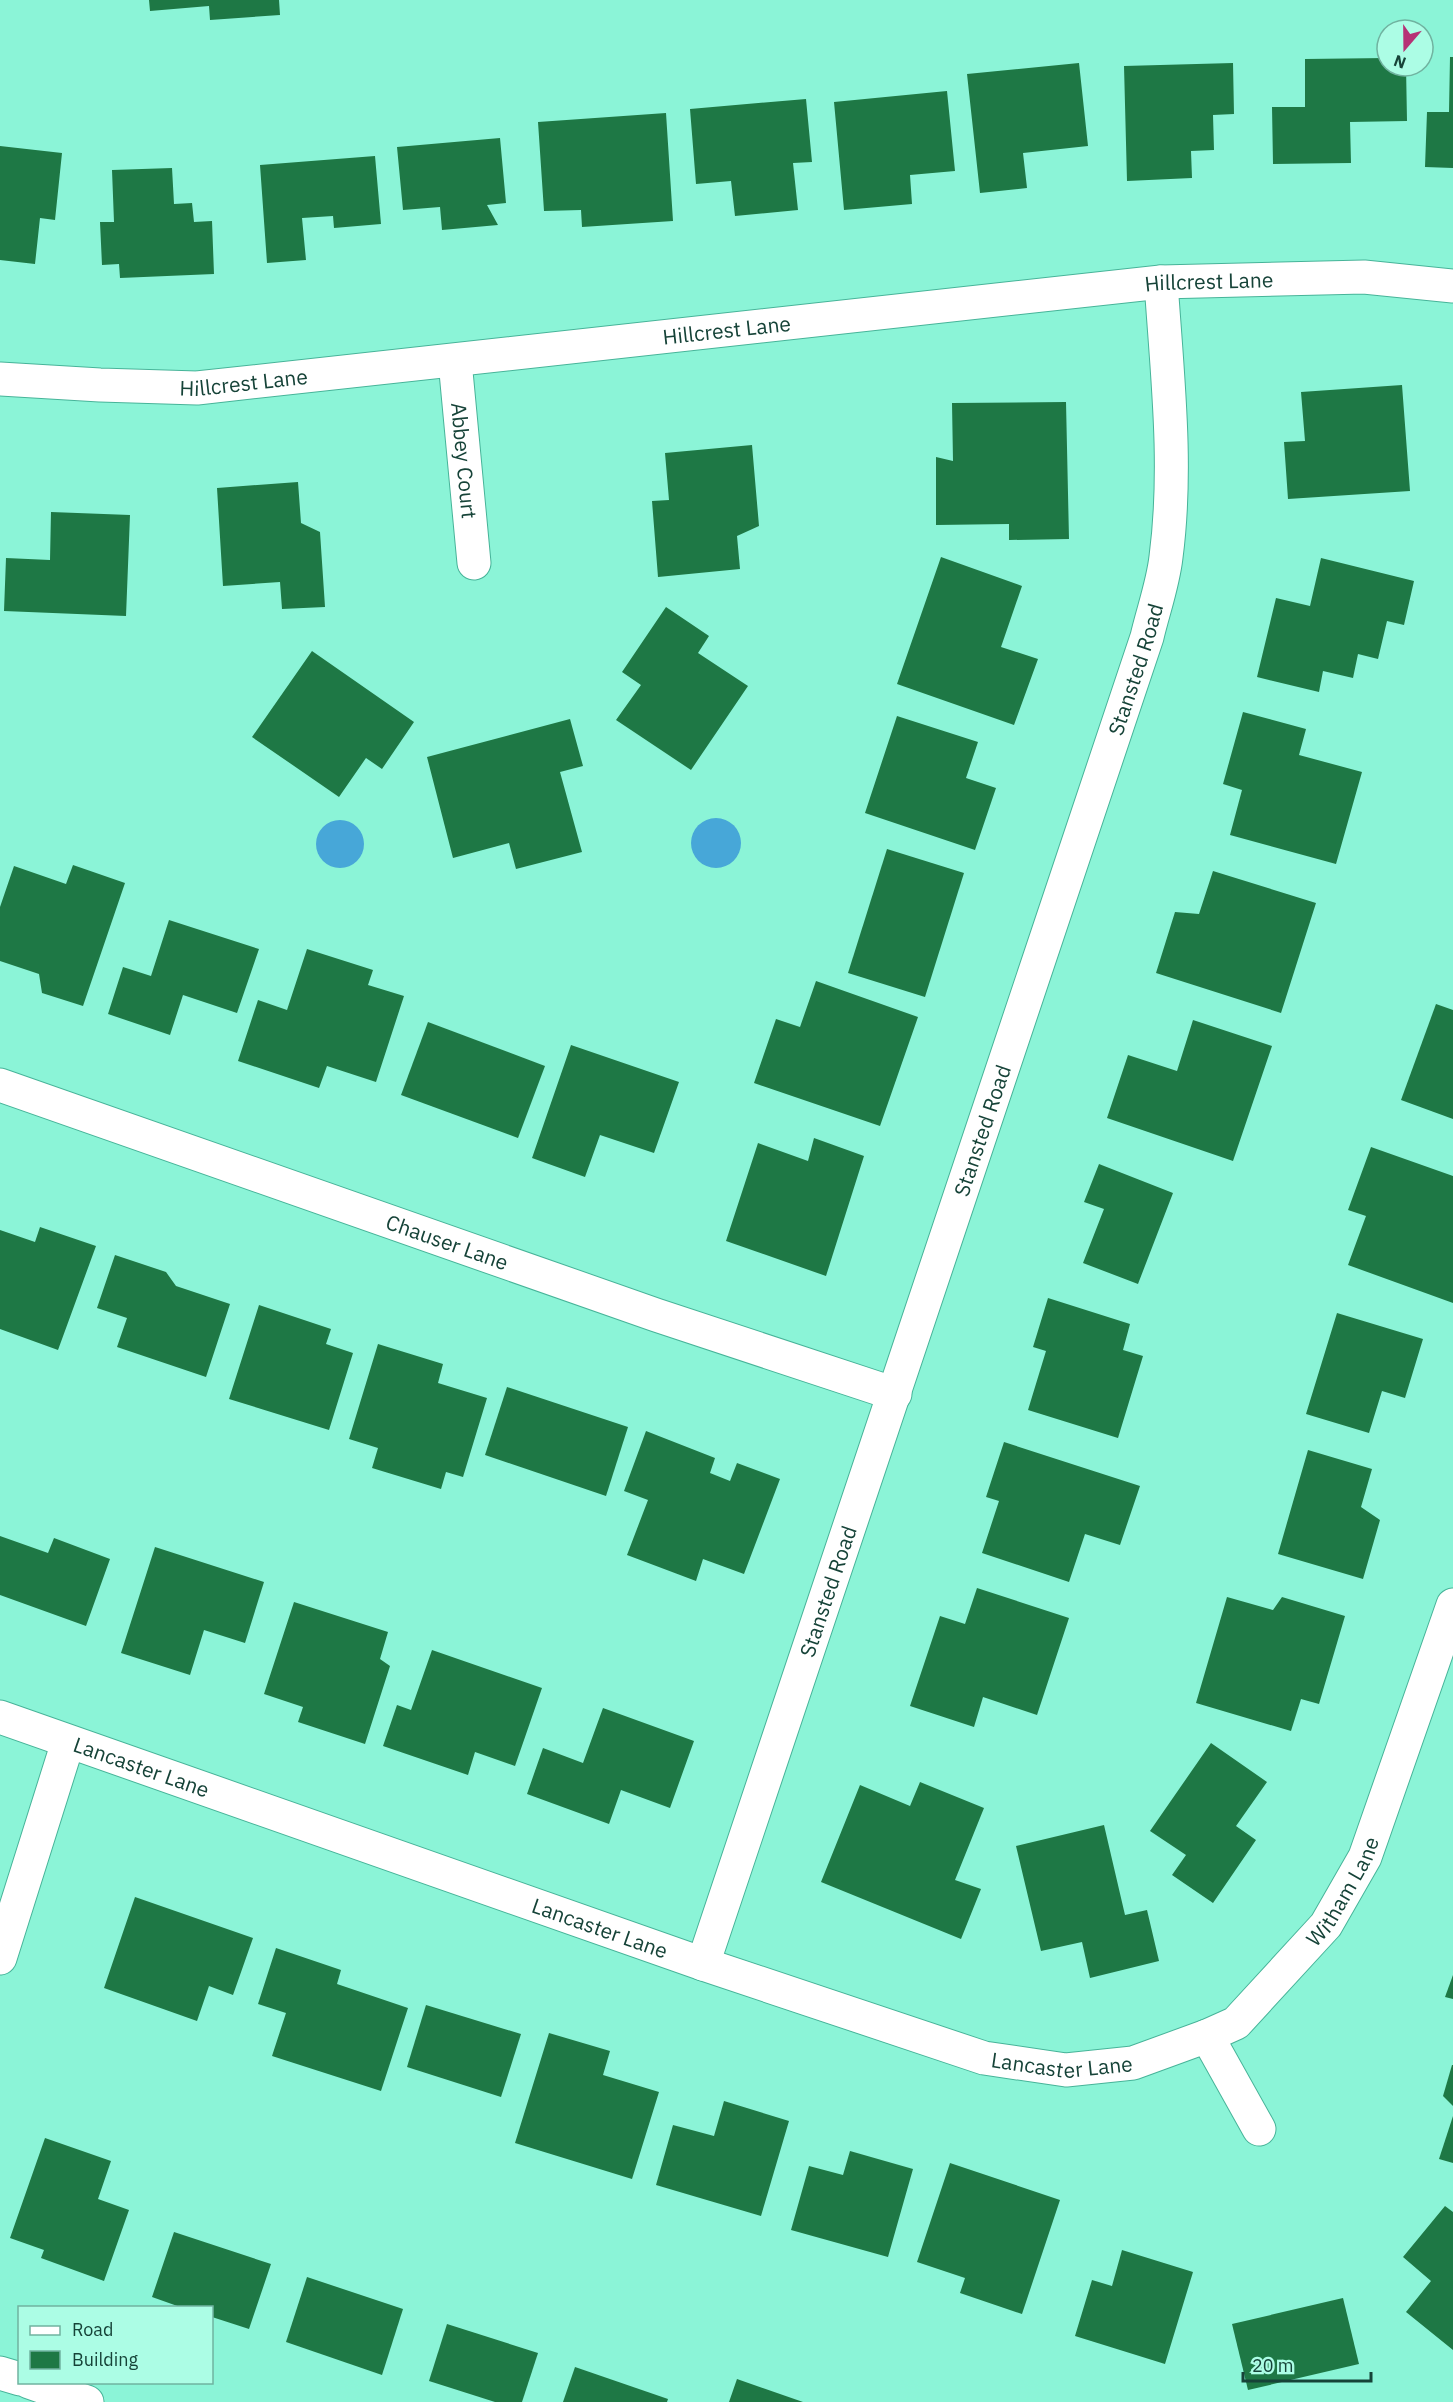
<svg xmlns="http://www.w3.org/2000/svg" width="1453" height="2402" viewBox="0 0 1453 2402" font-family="'IBM Plex Sans',sans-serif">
<rect width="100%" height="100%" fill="#8bf4d7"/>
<g fill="#47a7d8">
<circle cx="716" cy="843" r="25"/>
<circle cx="340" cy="844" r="24"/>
</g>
<g fill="#1e7845">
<path d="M 149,0 L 279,0 L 280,15 L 210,20 L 209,6 L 150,11 Z"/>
<path d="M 1450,57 L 1453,57 L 1453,168 L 1425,167 L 1427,112 L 1449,112 Z"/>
<path d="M 1387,58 L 1387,66 L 1406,66 L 1407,121 L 1350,122 L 1351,163 L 1273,164 L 1272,107 L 1305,107 L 1305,59 Z"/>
<path d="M 1079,63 L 1088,146 L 1023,153 L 1027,188 L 980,193 L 967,74 Z"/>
<path d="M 1233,63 L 1234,114 L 1213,115 L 1214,150 L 1191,151 L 1192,178 L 1127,181 L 1124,66 Z"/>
<path d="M 947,91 L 955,171 L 910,175 L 912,204 L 844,210 L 834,102 Z"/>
<path d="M 806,99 L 812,162 L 793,163 L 798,210 L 735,216 L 731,181 L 696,184 L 690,109 Z"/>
<path d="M 666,113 L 673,221 L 582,227 L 581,210 L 544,211 L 538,122 Z"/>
<path d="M 500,138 L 506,203 L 487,205 L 498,225 L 442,230 L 440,207 L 403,210 L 397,147 Z"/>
<path d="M 0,146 L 62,153 L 55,220 L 40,218 L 35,264 L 0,260 Z"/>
<path d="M 375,156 L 381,224 L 334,228 L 333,216 L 302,218 L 306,260 L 267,263 L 260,165 Z"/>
<path d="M 172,168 L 174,204 L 192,203 L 194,222 L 212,221 L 214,274 L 120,278 L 119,264 L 102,265 L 100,222 L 114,222 L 112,170 Z"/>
<path d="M 1402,385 L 1410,491 L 1288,499 L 1284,442 L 1305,441 L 1301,392 Z"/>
<path d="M 1066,402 L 1069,539 L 1009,540 L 1009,524 L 936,525 L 936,457 L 953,461 L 952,403 Z"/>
<path d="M 752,445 L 759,526 L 737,536 L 740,569 L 658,577 L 652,501 L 669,500 L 665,453 Z"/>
<path d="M 298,482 L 301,523 L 320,532 L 325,607 L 282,609 L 280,582 L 223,586 L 217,488 Z"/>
<path d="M 51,512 L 130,515 L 126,616 L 4,611 L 6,558 L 50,560 Z"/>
<path d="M 941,557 L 1022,586 L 1001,647 L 1038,659 L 1014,725 L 897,684 Z"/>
<path d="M 1321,558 L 1414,581 L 1404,625 L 1387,621 L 1378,659 L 1358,654 L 1353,678 L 1323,671 L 1319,692 L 1257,677 L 1276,598 L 1310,606 Z"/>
<path d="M 666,607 L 709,636 L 698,653 L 748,686 L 691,770 L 616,720 L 641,685 L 622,672 Z"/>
<path d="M 312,651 L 414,722 L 382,769 L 366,758 L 339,797 L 252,737 Z"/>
<path d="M 1243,712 L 1306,729 L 1299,755 L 1362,772 L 1336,864 L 1230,835 L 1242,790 L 1223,784 Z"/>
<path d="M 897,716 L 978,742 L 966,778 L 996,788 L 975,850 L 865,813 Z"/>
<path d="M 570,719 L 583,766 L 560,772 L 582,852 L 516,869 L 509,843 L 453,858 L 427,757 Z"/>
<path d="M 887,849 L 964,873 L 925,997 L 848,973 Z"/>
<path d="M 73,865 L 125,883 L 83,1006 L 42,993 L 39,974 L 0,961 L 0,907 L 14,866 L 66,884 Z"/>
<path d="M 1213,871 L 1316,903 L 1281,1013 L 1156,973 L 1175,912 L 1199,914 Z"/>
<path d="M 169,920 L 259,949 L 237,1013 L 183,995 L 170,1035 L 108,1014 L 123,967 L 151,976 Z"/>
<path d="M 307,949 L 373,970 L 368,985 L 404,996 L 376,1082 L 327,1066 L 319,1088 L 238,1061 L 258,1000 L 287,1010 Z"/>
<path d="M 816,981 L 918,1017 L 880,1126 L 754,1083 L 776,1019 L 800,1027 Z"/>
<path d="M 1436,1004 L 1453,1010 L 1453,1119 L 1401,1100 Z"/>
<path d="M 1193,1020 L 1272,1046 L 1233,1161 L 1107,1118 L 1128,1055 L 1177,1071 Z"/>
<path d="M 428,1022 L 545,1066 L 518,1138 L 401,1095 Z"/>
<path d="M 571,1045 L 679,1082 L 654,1153 L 600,1135 L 585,1177 L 532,1158 Z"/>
<path d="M 814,1138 L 864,1156 L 826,1276 L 726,1241 L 758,1143 L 808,1161 Z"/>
<path d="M 1371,1147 L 1453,1176 L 1453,1303 L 1348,1265 L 1366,1216 L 1348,1210 Z"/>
<path d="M 1099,1164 L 1173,1193 L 1138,1284 L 1083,1263 L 1104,1209 L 1084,1202 Z"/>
<path d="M 40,1227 L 96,1246 L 58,1350 L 0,1329 L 0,1230 L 35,1242 Z"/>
<path d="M 115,1255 L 166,1272 L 176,1286 L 230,1304 L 206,1377 L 117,1347 L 127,1318 L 97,1308 Z"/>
<path d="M 1048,1298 L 1130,1324 L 1123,1350 L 1143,1356 L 1118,1438 L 1028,1410 L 1046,1351 L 1033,1347 Z"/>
<path d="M 259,1305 L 331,1329 L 326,1344 L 353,1353 L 329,1430 L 229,1399 Z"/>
<path d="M 1337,1313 L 1423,1339 L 1405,1398 L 1382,1391 L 1369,1433 L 1306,1414 Z"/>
<path d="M 378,1344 L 443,1364 L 438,1383 L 487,1398 L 463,1477 L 446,1472 L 441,1489 L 372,1468 L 378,1448 L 349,1439 Z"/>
<path d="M 507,1387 L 628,1427 L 606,1496 L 485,1455 Z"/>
<path d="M 646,1431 L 715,1458 L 710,1473 L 730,1481 L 737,1463 L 780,1479 L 744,1574 L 703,1559 L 696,1581 L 627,1555 L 648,1500 L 624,1491 Z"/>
<path d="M 1004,1442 L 1140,1486 L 1120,1545 L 1085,1534 L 1069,1582 L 982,1553 L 999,1501 L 986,1497 Z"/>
<path d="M 1308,1450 L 1372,1469 L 1361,1507 L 1380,1520 L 1363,1579 L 1278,1554 Z"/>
<path d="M 0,1536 L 48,1553 L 54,1538 L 110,1559 L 86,1626 L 0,1595 Z"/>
<path d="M 155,1547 L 264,1582 L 245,1643 L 204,1630 L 190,1675 L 121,1653 Z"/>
<path d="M 977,1588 L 1069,1618 L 1037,1715 L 983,1697 L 974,1727 L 910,1706 L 940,1616 L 965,1624 Z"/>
<path d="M 1227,1597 L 1273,1610 L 1282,1597 L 1345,1616 L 1319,1704 L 1301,1699 L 1291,1731 L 1196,1703 Z"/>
<path d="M 294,1602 L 388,1632 L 380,1659 L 390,1666 L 365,1744 L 298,1722 L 303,1707 L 264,1694 Z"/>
<path d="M 432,1650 L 542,1688 L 515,1766 L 475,1752 L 468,1775 L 383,1746 L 397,1705 L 411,1710 Z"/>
<path d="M 603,1708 L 694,1741 L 670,1808 L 621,1790 L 609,1824 L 527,1794 L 543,1748 L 583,1763 Z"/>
<path d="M 1211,1743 L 1267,1782 L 1236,1826 L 1256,1840 L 1213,1903 L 1172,1875 L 1186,1855 L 1150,1831 Z"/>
<path d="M 920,1782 L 984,1808 L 955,1880 L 981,1889 L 961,1939 L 821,1882 L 860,1785 L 910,1806 Z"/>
<path d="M 1104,1825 L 1125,1915 L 1147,1910 L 1159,1961 L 1090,1978 L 1082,1942 L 1041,1951 L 1016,1846 Z"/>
<path d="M 135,1897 L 253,1938 L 233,1995 L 209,1986 L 197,2021 L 104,1988 Z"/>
<path d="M 276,1948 L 341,1970 L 337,1984 L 408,2008 L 381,2091 L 272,2056 L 286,2013 L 258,2004 Z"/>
<path d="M 1453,1975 L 1453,1999 L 1445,1997 Z"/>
<path d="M 426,2005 L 521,2034 L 501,2097 L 407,2067 Z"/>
<path d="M 549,2033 L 610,2051 L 603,2075 L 659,2092 L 632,2179 L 515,2143 Z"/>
<path d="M 1452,2065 L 1453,2065 L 1453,2106 L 1443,2096 Z"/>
<path d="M 724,2101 L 789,2121 L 761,2216 L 656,2185 L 673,2125 L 714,2136 Z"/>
<path d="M 1453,2116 L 1453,2163 L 1439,2159 Z"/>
<path d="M 45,2138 L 111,2161 L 98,2199 L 129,2210 L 104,2281 L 41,2258 L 44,2250 L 10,2238 Z"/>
<path d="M 850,2151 L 913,2169 L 888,2257 L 791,2230 L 809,2166 L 843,2175 Z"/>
<path d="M 950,2163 L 1060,2200 L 1022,2314 L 960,2293 L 965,2278 L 917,2262 Z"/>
<path d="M 1445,2206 L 1453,2212 L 1453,2350 L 1406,2312 L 1431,2281 L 1403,2257 Z"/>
<path d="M 174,2232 L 271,2264 L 249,2329 L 212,2317 L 212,2308 L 183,2308 L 152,2297 Z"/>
<path d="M 1122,2250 L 1193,2272 L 1165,2364 L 1075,2336 L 1092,2280 L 1112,2286 Z"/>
<path d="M 307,2277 L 403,2309 L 382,2375 L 286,2342 Z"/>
<path d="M 1343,2298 L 1359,2364 L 1248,2390 L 1232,2324 Z"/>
<path d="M 447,2324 L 538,2353 L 522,2402 L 495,2402 L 429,2381 Z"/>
<path d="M 575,2367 L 668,2399 L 667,2402 L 563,2402 Z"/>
<path d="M 737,2379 L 803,2402 L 729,2402 Z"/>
</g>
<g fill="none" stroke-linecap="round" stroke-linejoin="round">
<defs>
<g id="minor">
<path id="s1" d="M 455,361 L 474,563"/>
<path id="s2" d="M 0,379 L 100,385 L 197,388 L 1161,282 L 1364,277 L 1453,286"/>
<path id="s3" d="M 0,1085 L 656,1315 L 895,1394"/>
<path id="s4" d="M 0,1717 L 703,1964 L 984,2058 L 1066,2070 L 1133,2063 L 1207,2036"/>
<path d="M 0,1958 L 68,1742"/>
<path id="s5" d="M 703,1964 L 1147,637 C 1153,611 1163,584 1166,557 C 1178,466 1167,373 1161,282"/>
<path id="s6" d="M 1259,2129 L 1207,2036 L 1236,2023 L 1326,1925 L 1365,1857 L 1453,1605"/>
<path d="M 0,2373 L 20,2379"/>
<path d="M 29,2382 L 87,2402"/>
</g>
</defs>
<use href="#minor" stroke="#47b499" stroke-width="35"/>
<use href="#minor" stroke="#fff" stroke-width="33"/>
</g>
<g text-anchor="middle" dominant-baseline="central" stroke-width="6" stroke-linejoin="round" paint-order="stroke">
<g font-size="21" fill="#164338" stroke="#acfde5">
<text stroke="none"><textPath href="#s2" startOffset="1215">Hillcrest Lane</textPath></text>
<text stroke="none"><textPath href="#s2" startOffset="730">Hillcrest Lane</textPath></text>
<text stroke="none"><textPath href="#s2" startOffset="244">Hillcrest Lane</textPath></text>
<text stroke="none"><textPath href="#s1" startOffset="100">Abbey Court</textPath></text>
<text stroke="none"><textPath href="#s5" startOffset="1365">Stansted Road</textPath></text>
<text stroke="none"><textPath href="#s5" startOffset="879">Stansted Road</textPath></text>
<text stroke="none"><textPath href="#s3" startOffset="474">Chauser Lane</textPath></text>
<text stroke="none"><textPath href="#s5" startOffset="393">Stansted Road</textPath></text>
<text stroke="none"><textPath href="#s4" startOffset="150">Lancaster Lane</textPath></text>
<text stroke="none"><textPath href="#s6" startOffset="309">Witham Lane</textPath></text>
<text stroke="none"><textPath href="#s4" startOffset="636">Lancaster Lane</textPath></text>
<text stroke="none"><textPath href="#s4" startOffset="1120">Lancaster Lane</textPath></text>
</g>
</g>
<rect x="18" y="2306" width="195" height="78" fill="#acfde5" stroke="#70b3a0" stroke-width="1.5"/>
<rect x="30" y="2326" width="30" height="9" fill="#ffffff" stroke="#70b3a0" stroke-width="1.5"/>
<text x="72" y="2336" font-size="18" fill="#164338">Road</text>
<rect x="30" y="2351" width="30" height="18" fill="#1e7845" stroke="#70b3a0" stroke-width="1.5"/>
<text x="72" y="2366" font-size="18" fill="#164338">Building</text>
<g transform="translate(1405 48) rotate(200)"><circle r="28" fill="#acfde5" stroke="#70b3a0" stroke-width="1.5"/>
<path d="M0-4.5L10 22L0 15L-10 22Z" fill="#b63175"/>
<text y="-9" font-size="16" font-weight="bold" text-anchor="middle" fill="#164338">N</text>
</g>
<path d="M1243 2372v9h128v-9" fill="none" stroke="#164338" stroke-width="3"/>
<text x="1252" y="2372" font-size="18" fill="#164338" stroke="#acfde5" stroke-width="4.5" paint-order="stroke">20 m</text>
</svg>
